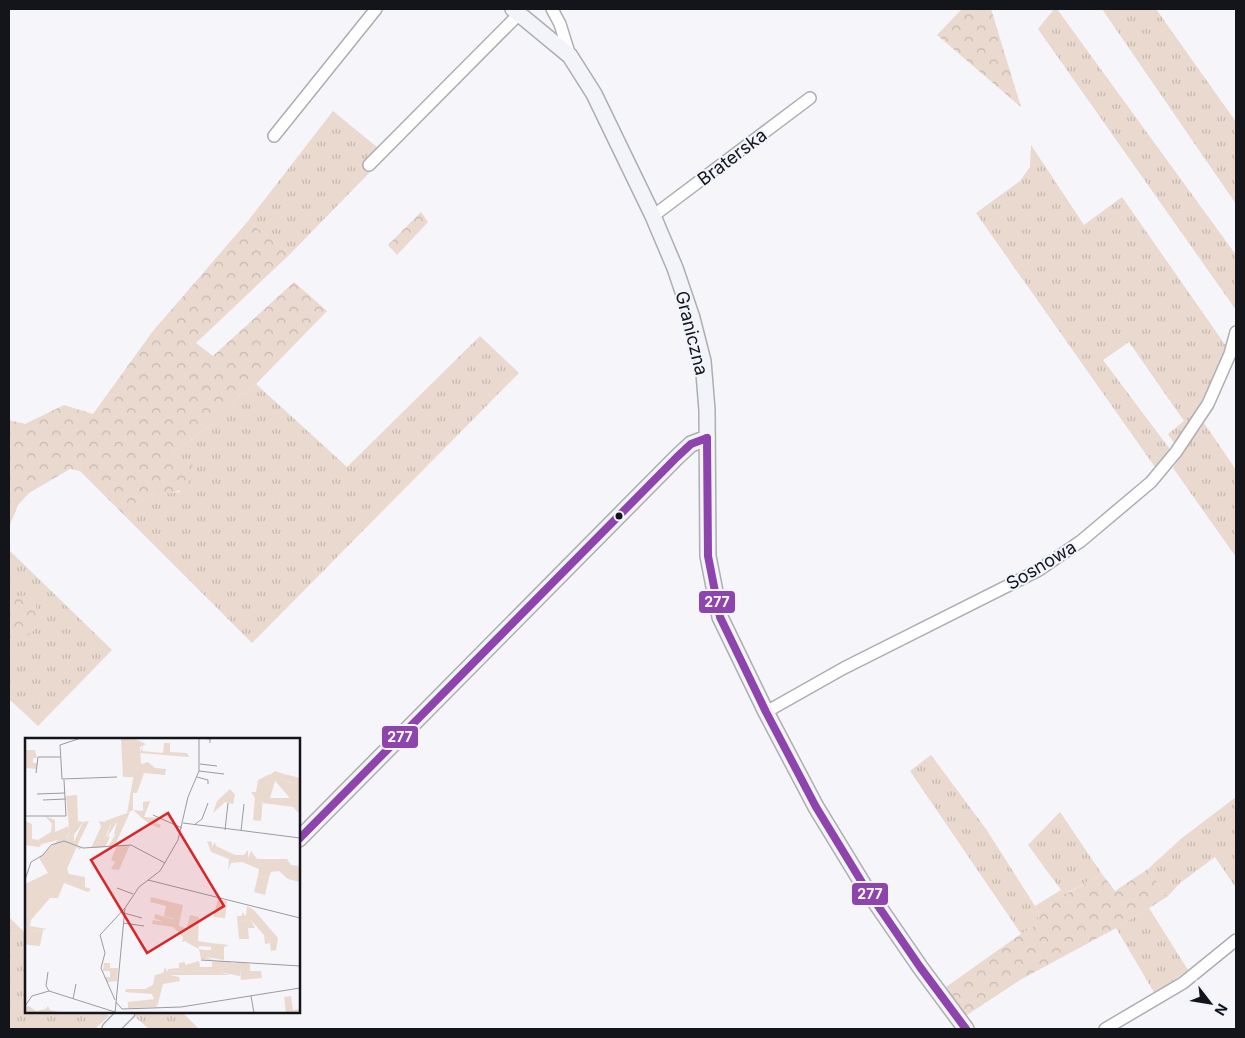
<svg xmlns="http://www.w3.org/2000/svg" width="1245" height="1038" viewBox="0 0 1245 1038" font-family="Inter,sans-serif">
<defs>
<pattern id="grass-tufts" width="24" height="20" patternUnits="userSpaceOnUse" patternTransform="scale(1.25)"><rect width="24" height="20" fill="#e9d9ce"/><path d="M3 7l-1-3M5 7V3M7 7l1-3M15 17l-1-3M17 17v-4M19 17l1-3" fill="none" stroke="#c7b9b0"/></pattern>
<pattern id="forest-crowns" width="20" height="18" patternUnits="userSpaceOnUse" patternTransform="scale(1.25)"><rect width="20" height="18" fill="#e9d9ce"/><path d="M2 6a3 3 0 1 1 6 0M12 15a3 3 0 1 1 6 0" fill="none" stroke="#c7b9b0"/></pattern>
</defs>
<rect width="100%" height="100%" fill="#f5f5fa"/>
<g fill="url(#grass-tufts)">
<path d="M 1054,9 L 1057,9 L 1236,255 L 1236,310 L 1038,29 Z"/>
<path d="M 1102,9 L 1156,9 L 1236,122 L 1236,204 Z"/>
<path d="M 333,111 L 378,148 L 364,162 L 372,170 L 290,254 L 248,221 Z"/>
<path d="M 1031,145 L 1084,225 L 1122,197 L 1226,346 L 1220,369 L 1207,396 L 1176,446 L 1168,434 L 1184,421 L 1129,342 L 1103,360 L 1172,452 L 1157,470 L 976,213 L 1020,181 L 1030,167 Z"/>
<path d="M 480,336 L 519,373 L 252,643 L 126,517 L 147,495 L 180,492 L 176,461 L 172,454 L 212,424 L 240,395 L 256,384 L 347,467 Z"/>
<path d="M 1204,423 L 1236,470 L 1236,557 L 1173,468 Z"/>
<path d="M 9,550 L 112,650 L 38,726 L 9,699 Z"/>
<path d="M 931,755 L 986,829 L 1035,906 L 1040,916 L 1033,927 L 1021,934 L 910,771 Z"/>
<path d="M 1236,797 L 1236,888 L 1215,857 L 1180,883 L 1167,897 L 1148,869 L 1182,838 Z"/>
<path d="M 1060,812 L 1102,874 L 1065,894 L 1061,890 L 1028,845 Z"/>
<path d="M 1149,908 L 1188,970 L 1155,994 L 1116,928 Z"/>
<path d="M 9,917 L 26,934 L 26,1012 L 104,1012 L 109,1016 L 95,1029 L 9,1029 Z"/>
<path d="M 136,1012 L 182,1012 L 199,1029 L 149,1029 L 133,1015 Z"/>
</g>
<g fill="url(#forest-crowns)">
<path d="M 962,9 L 991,9 L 1021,107 L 937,35 Z"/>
<path d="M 421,212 L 428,222 L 397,255 L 388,245 Z"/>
<path d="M 248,221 L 290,254 L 196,343 L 213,356 L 294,282 L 327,311 L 256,384 L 240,395 L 212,424 L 172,454 L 177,461 L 192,464 C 194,471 193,473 190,480 C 183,496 163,493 147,495 L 126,517 L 80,471 L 70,469 L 29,493 L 18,505 L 9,527 L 9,420 L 25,424 L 64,405 L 93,414 L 153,331 Z"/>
<path d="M 35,595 C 39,633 40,627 9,649 L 9,602 L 19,596 Z"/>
<path d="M 1148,869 L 1167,897 L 1116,928 L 1020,980 L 964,1017 L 946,987 L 1021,934 L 1033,927 L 1040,916 L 1035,906 L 1061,890 L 1066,894 L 1102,874 L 1115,891 Z"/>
</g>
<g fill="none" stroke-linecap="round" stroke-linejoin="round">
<defs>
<g id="street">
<path d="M 552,9 L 560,24 L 570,56"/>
<path d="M 274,136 L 376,9"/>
<path d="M 369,165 L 519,14"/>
<path d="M 653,216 L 810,98"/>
<path d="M 766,712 L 844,668 L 1039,570 L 1081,541 L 1151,482 L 1176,452 L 1208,404 L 1230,354 L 1236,332"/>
<path d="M 1105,1029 L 1183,983 L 1236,940"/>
</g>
<g id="secondary">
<path d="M 513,9 L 570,56 L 594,94 L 653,216 L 675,268 L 692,318 L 703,361 L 707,410 L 708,556 L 720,617 L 766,712 L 816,807 L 863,884 L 920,967 L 966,1029"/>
<path d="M 299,839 L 677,457 L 691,444 L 707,438"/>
<path d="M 110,1029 L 127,1012"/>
</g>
</defs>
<use href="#street" stroke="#adaeb2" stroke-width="14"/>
<use href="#secondary" stroke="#adaeb2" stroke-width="18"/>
<use href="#street" stroke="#fefefe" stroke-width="11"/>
<use href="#secondary" stroke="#f3f4f9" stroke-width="15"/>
<defs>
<g id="bus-1">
<path d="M 707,438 L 708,556 L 720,617 L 766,712 L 816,807 L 863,884 L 920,967 L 966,1029"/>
<path d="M 299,839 L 677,457 L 691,444 L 707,438"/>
</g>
</defs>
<use href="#bus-1" stroke="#f2f4fd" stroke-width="11"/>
<use href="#bus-1" stroke="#8e44ad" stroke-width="8"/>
</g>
<circle fill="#13151a" stroke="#f2f4fd" stroke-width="2" cx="619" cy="516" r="4.5"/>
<g text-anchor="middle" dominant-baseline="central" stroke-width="4" stroke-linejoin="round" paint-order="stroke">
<g font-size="18" fill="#13151a" stroke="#f2f4fd">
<text transform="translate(732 157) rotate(-37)">Braterska</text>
<text transform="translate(692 333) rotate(76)">Graniczna</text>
<text transform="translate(1041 565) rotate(-31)">Sosnowa</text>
</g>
</g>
<g transform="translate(25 738)">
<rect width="275" height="275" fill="#f5f5fa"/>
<path d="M 96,0 L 108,0 L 111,7 L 114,28 L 109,39 L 98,39 ZM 139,5 L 145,5 L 145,14 L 162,15 L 164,19 L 115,15 L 118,7 L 117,13 L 138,15 ZM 0,12 L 10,12 L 12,20 L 8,20 L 8,25 L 12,25 L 12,31 L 0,30 ZM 245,36 L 250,43 L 245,60 L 238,60 L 236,83 L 228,82 L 230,60 L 226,54 L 231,54 L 233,42 ZM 259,36 L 275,40 L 275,63 L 271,61 L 267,45 L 257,41 ZM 205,51 L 210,57 L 208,66 L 200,64 L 188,75 L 192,63 ZM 52,57 L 53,85 L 40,100 L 44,89 L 41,58 ZM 125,63 L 119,79 L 134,80 L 131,85 L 136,87 L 135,90 L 124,86 L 108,72 L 118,73 L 118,64 ZM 105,74 L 90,107 L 83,109 L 90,97 L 94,78 ZM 0,83 L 7,86 L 7,101 L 13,102 L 17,106 L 14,109 L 0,107 ZM 64,83 L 52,108 L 56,110 L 55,112 L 42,101 L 49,97 L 49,104 L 58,84 ZM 74,83 L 86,85 L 81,98 L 85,99 L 80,109 L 66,110 L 76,89 ZM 92,107 L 105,107 L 94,132 L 86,131 L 90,124 L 86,122 ZM 233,138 L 244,139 L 240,157 L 229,154 ZM 126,159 L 158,167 L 155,182 L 139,178 L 141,168 L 125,164 ZM 193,161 L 202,163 L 200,180 L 188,179 ZM 217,174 L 221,178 L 215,184 L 226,182 L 230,190 L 223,190 L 224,201 L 214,201 L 212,178 L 217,178 ZM 165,177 L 174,179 L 173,203 L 186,205 L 186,209 L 174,208 L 174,211 L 181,212 L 181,219 L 189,222 L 176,221 L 174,211 L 161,204 L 167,193 L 162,190 ZM 18,192 L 15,208 L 4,207 L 5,194 ZM 174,223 L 175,229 L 187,229 L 187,232 L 142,234 L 143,231 L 154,230 L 154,225 L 160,224 L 160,227 ZM 195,223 L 204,223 L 215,232 L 215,238 L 195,234 ZM 79,225 L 85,225 L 85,230 L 93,230 L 92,243 L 82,244 L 79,239 L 85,239 L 85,233 L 78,233 ZM 266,258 L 268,272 L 275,271 L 275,275 L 261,275 L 259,259 ZM 130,261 L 131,269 L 103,270 L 103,264 Z" fill="#e9d9ce"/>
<path d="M 108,0 L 121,6 L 115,9 L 116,26 L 123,24 L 130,30 L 141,31 L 140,37 L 119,35 L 112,55 L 108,55 L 108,72 L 102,75 L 110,30 L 114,30 L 110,22 ZM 250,33 L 259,36 L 257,41 L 268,46 L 271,61 L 275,63 L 274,75 L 268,69 L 238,65 L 238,60 L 265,60 L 245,37 ZM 20,78 L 30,82 L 30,94 L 44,88 L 41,100 L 53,83 L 58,84 L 49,97 L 42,101 L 52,108 L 42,131 L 44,136 L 60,139 L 60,149 L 66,151 L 63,154 L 39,145 L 33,160 L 25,160 L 6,182 L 5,188 L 22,191 L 5,194 L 4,207 L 0,206 L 0,146 L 23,135 L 14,120 L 33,102 L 17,106 L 13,102 L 26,94 L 27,86 ZM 94,78 L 99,82 L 93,94 L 89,96 L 92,84 L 81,101 L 86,86 L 81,86 L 80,83 ZM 182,103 L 187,104 L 187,109 L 190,104 L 191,108 L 210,117 L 219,117 L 223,112 L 223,120 L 226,113 L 232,121 L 262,121 L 266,127 L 275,128 L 275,144 L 263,141 L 254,133 L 246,134 L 244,139 L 233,138 L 234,131 L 217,124 L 206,125 L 203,132 L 204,121 L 186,114 ZM 222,168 L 229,172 L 253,200 L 251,212 L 246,213 L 245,205 L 240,206 L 239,197 L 226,182 L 214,184 L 214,179 L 221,178 ZM 130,176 L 148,181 L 150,179 L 155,182 L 154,188 L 171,194 L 171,201 L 157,204 L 158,199 L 148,189 L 127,186 L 128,182 L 138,184 L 129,180 ZM 186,205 L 204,207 L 199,209 L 199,222 L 181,219 L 181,212 L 186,212 ZM 195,223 L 195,234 L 205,237 L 145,237 L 154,239 L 155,243 L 138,246 L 132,269 L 127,256 L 100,254 L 101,251 L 120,251 L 128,247 L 130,237 L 138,235 L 140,229 L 142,234 L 187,232 L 187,224 ZM 215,224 L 225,226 L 225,233 L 236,233 L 237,240 L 216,242 L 215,232 L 205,231 L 204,226 ZM 4,268 L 11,273 L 21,271 L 23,268 L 25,272 L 41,275 L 2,275 L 0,269 Z" fill="#e9d9ce"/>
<path fill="none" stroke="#9b9ba0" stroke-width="1" d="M 56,0 L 35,7 L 37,41 L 92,39M 174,0 L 185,1 L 185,5M 175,26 L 192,28M 174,33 L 199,36M 11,35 L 13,19 L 35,19M 172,39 L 183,42 L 183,46M 12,56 L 40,55M 18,62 L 41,61M 128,77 L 157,90M 1,78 L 41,78 L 39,42M 158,85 L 275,100M 169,87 L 177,81 L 183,65M 200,92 L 203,65M 216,93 L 219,66M 6,124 L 18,117 L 26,107 L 39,103 L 58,110 L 106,107 L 140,125M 0,142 L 6,124M 123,142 L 275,180M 92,150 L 108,156M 99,175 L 117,180M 98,185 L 119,188M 176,222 L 275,228M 23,234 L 21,248 L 24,253M 226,258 L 229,275M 48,261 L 51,246M 90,262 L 76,230 L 80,215 L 75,197 L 100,170M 91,264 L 97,271 L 156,269 L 275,250M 0,268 L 7,258 L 24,253 L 90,274M 90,275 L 100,170 L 114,149 L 135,133 L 153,102 L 163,59 L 174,33 L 174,0"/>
<path fill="#d62828" fill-opacity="0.15" stroke="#d62828" stroke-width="2.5" d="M 143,75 L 199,168 L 122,215 L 66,122 Z"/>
<rect width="275" height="275" fill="none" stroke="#13151a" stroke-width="2.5"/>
</g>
<g stroke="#f2f4fd" stroke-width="2">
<rect x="698" y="590" width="38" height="24" rx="5" fill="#8e44ad"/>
<rect x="381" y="725" width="38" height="24" rx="5" fill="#8e44ad"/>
<rect x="851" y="882" width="38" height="24" rx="5" fill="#8e44ad"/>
</g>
<g font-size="14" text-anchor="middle" font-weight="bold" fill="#fff">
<text x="717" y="607">277</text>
<text x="400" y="742">277</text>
<text x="870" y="899">277</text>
</g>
<rect width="1245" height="1038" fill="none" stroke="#13151a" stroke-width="20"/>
<g transform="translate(1210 1003) rotate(121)" stroke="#f2f4fd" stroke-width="4" paint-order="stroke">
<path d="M0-4L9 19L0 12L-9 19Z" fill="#13151a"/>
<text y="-8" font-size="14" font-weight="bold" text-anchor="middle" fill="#13151a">N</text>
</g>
</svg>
